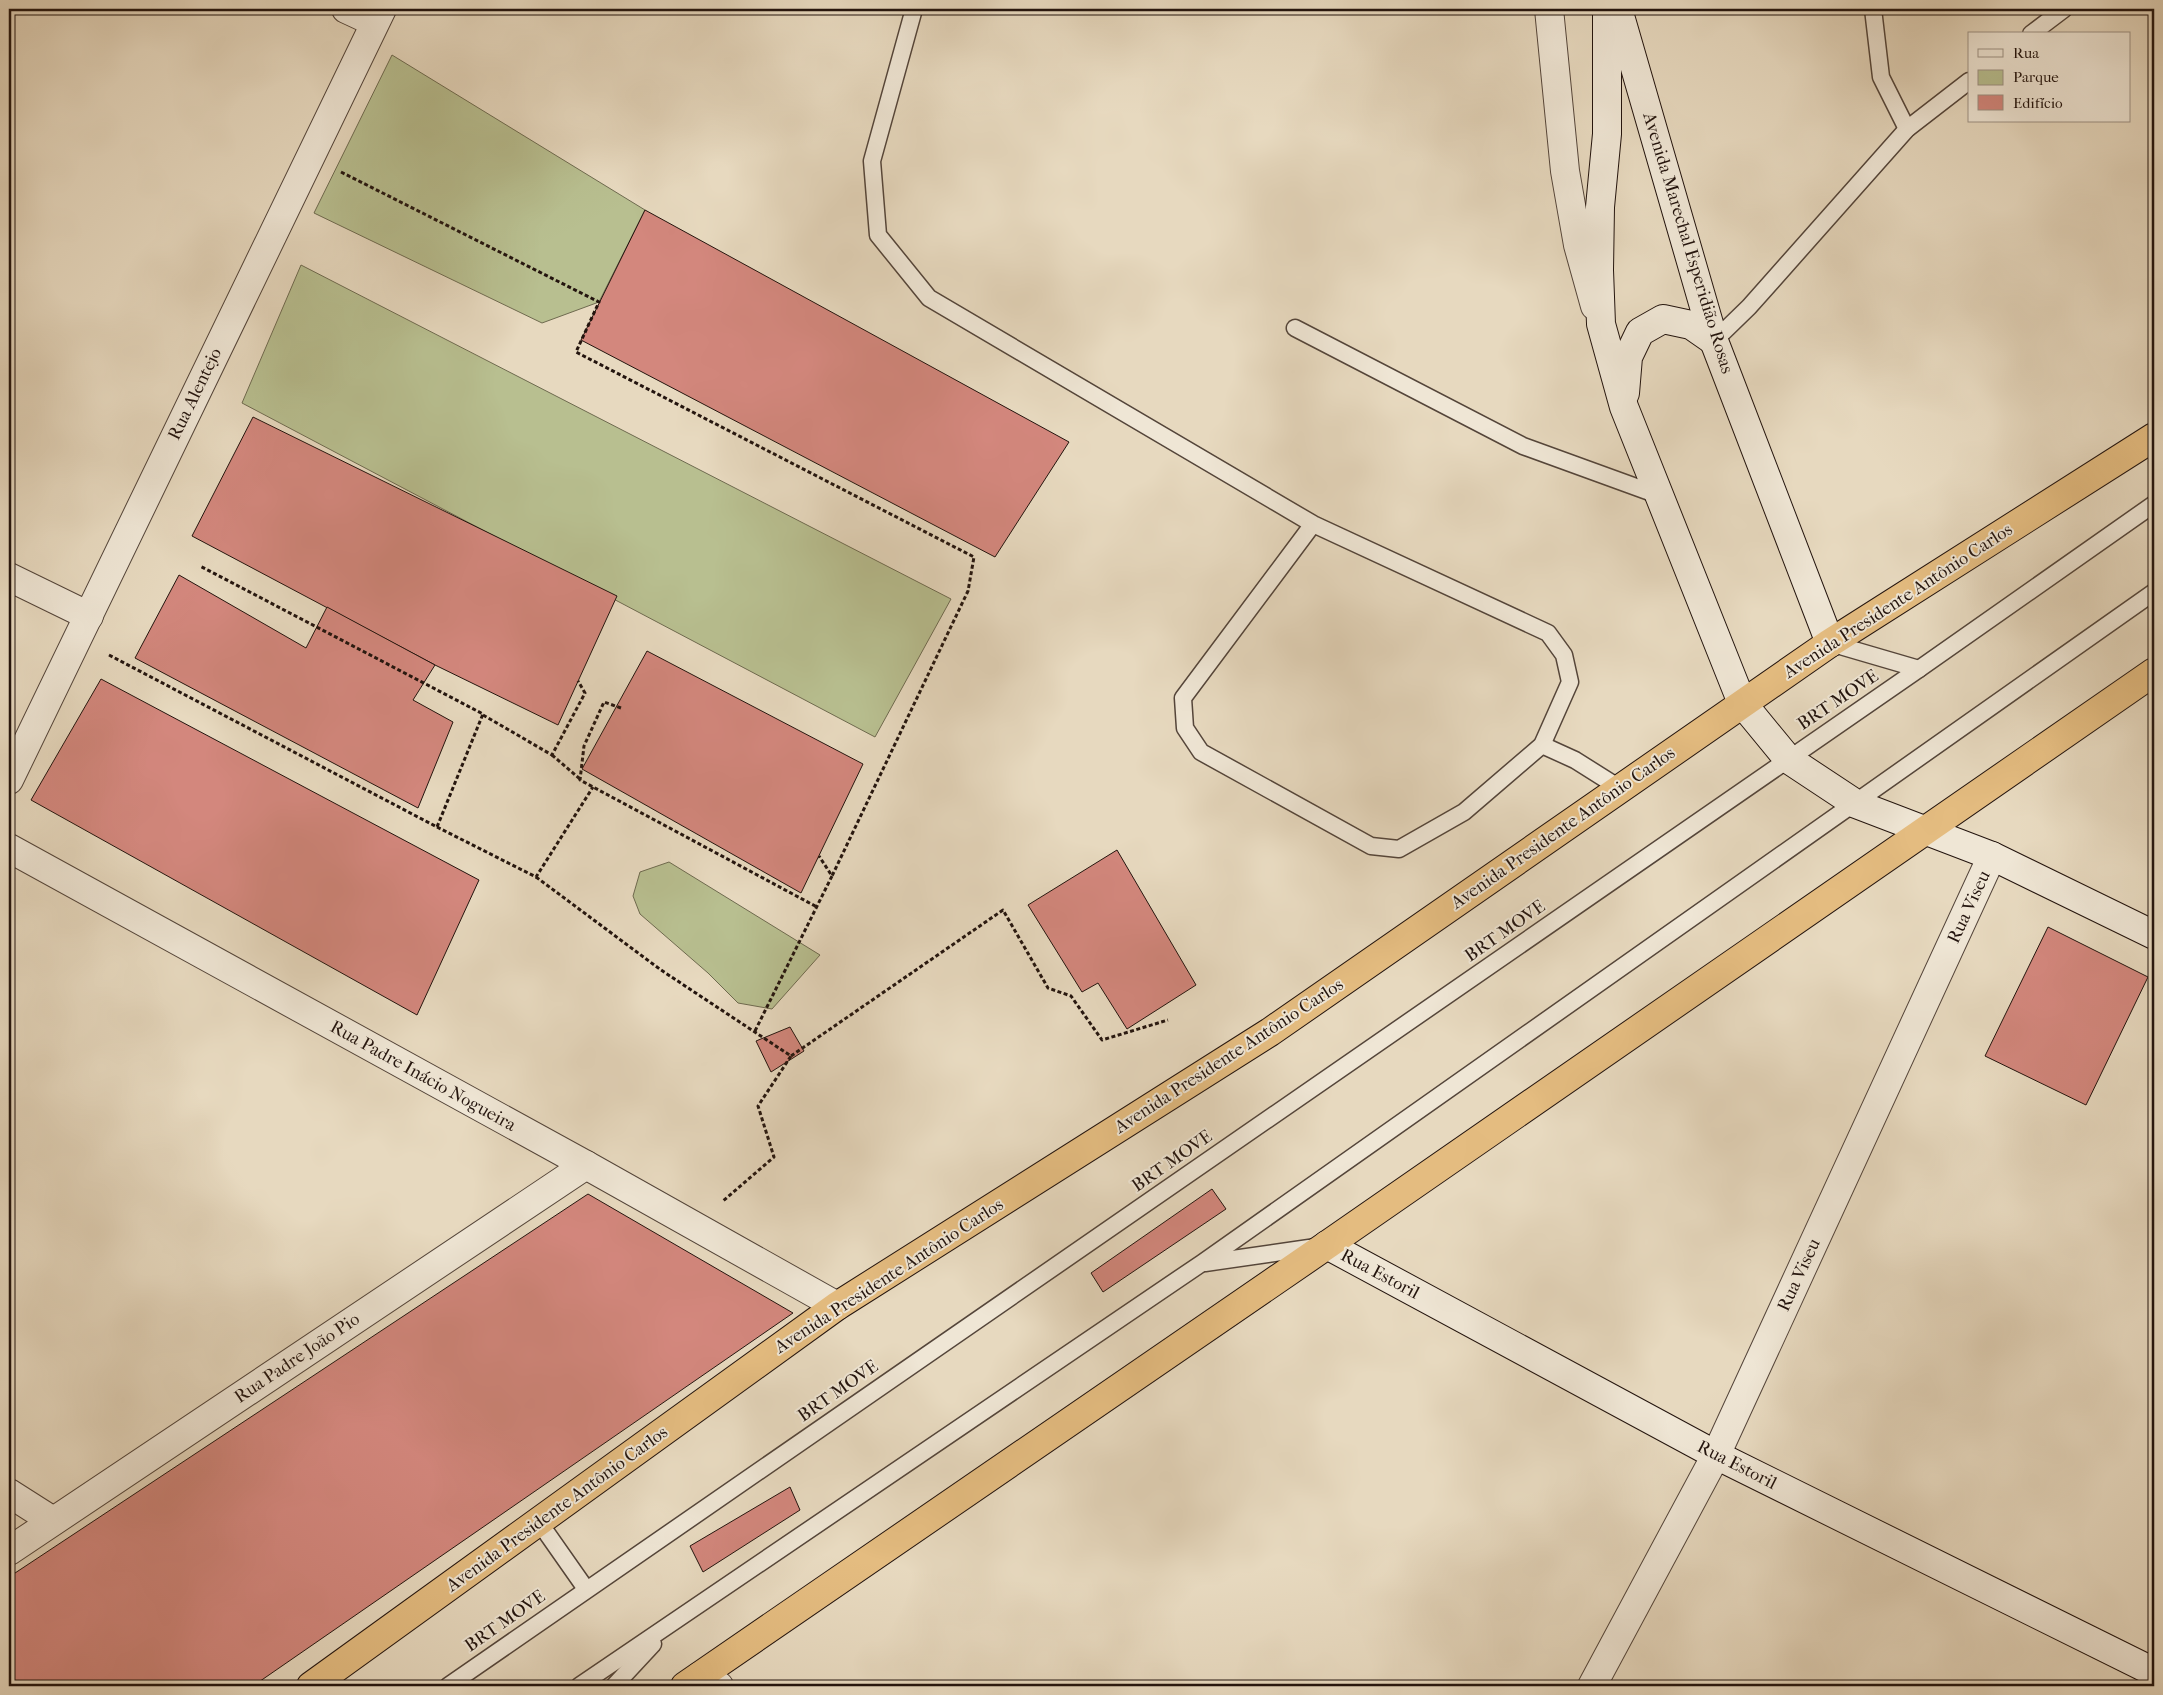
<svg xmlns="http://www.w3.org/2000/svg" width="2163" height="1695" viewBox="0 0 2163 1695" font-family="'IM FELL French Canon',serif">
<rect width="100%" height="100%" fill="#e7d9bf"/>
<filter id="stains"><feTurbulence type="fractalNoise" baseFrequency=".004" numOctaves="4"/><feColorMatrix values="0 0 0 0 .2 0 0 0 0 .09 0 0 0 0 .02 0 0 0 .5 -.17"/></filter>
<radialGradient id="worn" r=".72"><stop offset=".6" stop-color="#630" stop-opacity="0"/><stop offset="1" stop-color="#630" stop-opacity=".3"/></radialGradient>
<g fill="#b8bf90" stroke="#6e6a4f">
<path d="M 392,55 L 645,210 L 599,302 L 542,323 L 314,213 Z"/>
<path d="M 301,265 L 951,599 L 875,737 L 242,403 Z"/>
<path d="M 669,862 L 820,955 L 772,1009 L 738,1003 L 708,973 L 640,914 L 633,896 L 640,872 Z"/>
</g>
<g fill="#d3877d" stroke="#23140e">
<path d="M 645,210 L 1069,442 L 995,557 L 581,340 Z"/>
<path d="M 253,417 L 617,596 L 558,725 L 435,665 L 192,536 Z"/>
<path d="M 179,575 L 306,648 L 327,607 L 435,665 L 413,700 L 453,722 L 418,808 L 135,658 Z"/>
<path d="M 647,651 L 863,764 L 801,893 L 582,769 Z"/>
<path d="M 101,679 L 479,880 L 417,1015 L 31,800 Z"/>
<path d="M 1117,850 L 1196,985 L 1127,1029 L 1098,983 L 1082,992 L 1028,905 Z"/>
<path d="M 2048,927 L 2148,977 L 2086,1105 L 1985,1056 Z"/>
<path d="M 790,1027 L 804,1051 L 771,1072 L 756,1041 Z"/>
<path d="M 1212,1189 L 1226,1209 L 1103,1292 L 1091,1273 Z"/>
<path d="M 588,1194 L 793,1313 L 253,1686 L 9,1686 L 9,1577 Z"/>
<path d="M 790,1487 L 800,1510 L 703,1572 L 690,1546 Z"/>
</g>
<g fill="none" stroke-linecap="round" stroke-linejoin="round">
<defs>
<g id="lane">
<path d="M 914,9 L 872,161 L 878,235 L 929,298 L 1313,524 L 1548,633 L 1564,655 L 1570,682 L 1542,745 L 1464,812 L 1399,849 L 1371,846 L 1201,752 L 1185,728 L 1183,698 L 1313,524"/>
<path d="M 1873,9 L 1881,77 L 1907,129"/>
<path d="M 2031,34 L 2064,9"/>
<path d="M 1295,328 L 1523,446 L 1658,495"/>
<path d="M 1714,341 L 1749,307 L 1907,129 L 1969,81"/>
<path d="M 1830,643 L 1919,669"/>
<path d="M 1542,745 L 1575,760 L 1621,789"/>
<path d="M 1205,1263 L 1316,1247"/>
<path d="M 539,1522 L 586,1589"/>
<path d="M 448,1686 L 1919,669 L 2154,504"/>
<path d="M 579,1686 L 1202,1263 L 2154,592"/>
<path d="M 614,1686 L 653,1644"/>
</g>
<g id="street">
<path d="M 346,9 L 374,22"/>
<path d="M 1549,9 L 1565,171 L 1578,245 L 1595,306"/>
<path d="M 9,577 L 89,616"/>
<path d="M 9,780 L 382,9"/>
<path d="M 9,848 L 586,1165 L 837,1306"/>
<path d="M 9,1493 L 53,1521"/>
<path d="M 9,1551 L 586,1165"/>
<path d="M 700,1676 L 719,1686"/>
<path d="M 1592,1686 L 1716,1455 L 1992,856"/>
</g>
<g id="secondary">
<path d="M 1607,9 L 1607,134 L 1600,207 L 1599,270 L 1601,324 L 1624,407 L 1742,703 L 1788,759 L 1856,804 L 1992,856 L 2154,935"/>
<path d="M 1618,9 L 1714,341 L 1830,643"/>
<path d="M 1625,393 L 1628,357 L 1640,332 L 1663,319 L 1691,325 L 1714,341"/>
<path d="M 1327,1245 L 1716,1455 L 2154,1672"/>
</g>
<g id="highway">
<path d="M 311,1686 L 837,1306 L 1270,1032 L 1830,643 L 2154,437"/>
<path d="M 685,1686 L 1327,1245 L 2154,672"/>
</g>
</defs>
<use href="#lane" stroke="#54453a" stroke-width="19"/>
<use href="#street" stroke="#54453a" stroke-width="30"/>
<use href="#secondary" stroke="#23140e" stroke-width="30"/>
<use href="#highway" stroke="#23140e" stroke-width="30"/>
<g stroke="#23140e" stroke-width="3" stroke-dasharray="4 2.5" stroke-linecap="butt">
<path d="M 341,172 L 599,302 L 576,352 L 974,557 L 968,591 L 832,876"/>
<path d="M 109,655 L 437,827 L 483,714 L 200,566"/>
<path d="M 621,708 L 604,702 L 584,746 L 580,780 L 817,907"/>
<path d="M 483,715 L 552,755 L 585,693 L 578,681"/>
<path d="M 552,755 L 580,779"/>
<path d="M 437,827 L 536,877 L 593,787"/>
<path d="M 536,877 L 661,970 L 791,1056 L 758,1106 L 774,1157 L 723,1201"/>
<path d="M 755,1031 L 832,876 L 819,856"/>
<path d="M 791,1056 L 1003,910 L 1048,988 L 1071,996 L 1102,1040 L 1168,1020"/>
</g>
<use href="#lane" stroke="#efe6d5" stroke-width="16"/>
<use href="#street" stroke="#efe6d5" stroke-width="28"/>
<use href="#secondary" stroke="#efe6d5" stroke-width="28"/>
<use href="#highway" stroke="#e4bc80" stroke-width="28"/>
</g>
<g text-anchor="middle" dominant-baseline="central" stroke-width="4" stroke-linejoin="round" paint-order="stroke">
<g font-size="18" fill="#23140e" stroke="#efe6d5">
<text transform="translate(1688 243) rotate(73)">Avenida Marechal Esperidião Rosas</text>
<text transform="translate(195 394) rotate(-64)">Rua Alentejo</text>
<text transform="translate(1898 601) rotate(-33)">Avenida Presidente Antônio Carlos</text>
<text transform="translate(1838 700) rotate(-34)">BRT MOVE</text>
<text transform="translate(1563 828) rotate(-35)">Avenida Presidente Antônio Carlos</text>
<text transform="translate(1969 907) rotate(-65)">Rua Viseu</text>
<text transform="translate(1505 931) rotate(-35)">BRT MOVE</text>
<text transform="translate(1229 1056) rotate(-33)">Avenida Presidente Antônio Carlos</text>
<text transform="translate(423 1076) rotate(29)">Rua Padre Inácio Nogueira</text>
<text transform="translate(1172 1161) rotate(-35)">BRT MOVE</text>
<text transform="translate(1380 1274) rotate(28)">Rua Estoril</text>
<text transform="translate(1799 1275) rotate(-65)">Rua Viseu</text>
<text transform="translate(889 1276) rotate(-33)">Avenida Presidente Antônio Carlos</text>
<text transform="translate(297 1358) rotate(-34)">Rua Padre João Pio</text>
<text transform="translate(838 1391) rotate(-35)">BRT MOVE</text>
<text transform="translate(1737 1465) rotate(27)">Rua Estoril</text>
<text transform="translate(557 1509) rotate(-36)">Avenida Presidente Antônio Carlos</text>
<text transform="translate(505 1621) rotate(-35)">BRT MOVE</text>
</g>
</g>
<rect width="2163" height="1695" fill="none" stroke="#e7d9bf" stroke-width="30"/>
<rect x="10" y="10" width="2143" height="1675" fill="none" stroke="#23140e" stroke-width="2.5"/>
<rect x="15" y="15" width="2133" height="1665" fill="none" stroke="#23140e"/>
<rect x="1968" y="32" width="162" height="90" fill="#efe6d5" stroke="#9d9285"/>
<rect x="1978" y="49" width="25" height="8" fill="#efe6d5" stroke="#9d9285"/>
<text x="2013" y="58" font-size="15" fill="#23140e">Rua</text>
<rect x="1978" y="70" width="25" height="15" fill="#b8bf90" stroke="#9d9285"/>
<text x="2013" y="82" font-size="15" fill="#23140e">Parque</text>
<rect x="1978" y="95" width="25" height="15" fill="#d3877d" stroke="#9d9285"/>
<text x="2013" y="108" font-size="15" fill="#23140e">Edifício</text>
<rect width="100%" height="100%" filter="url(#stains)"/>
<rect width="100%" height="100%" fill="url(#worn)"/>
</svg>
